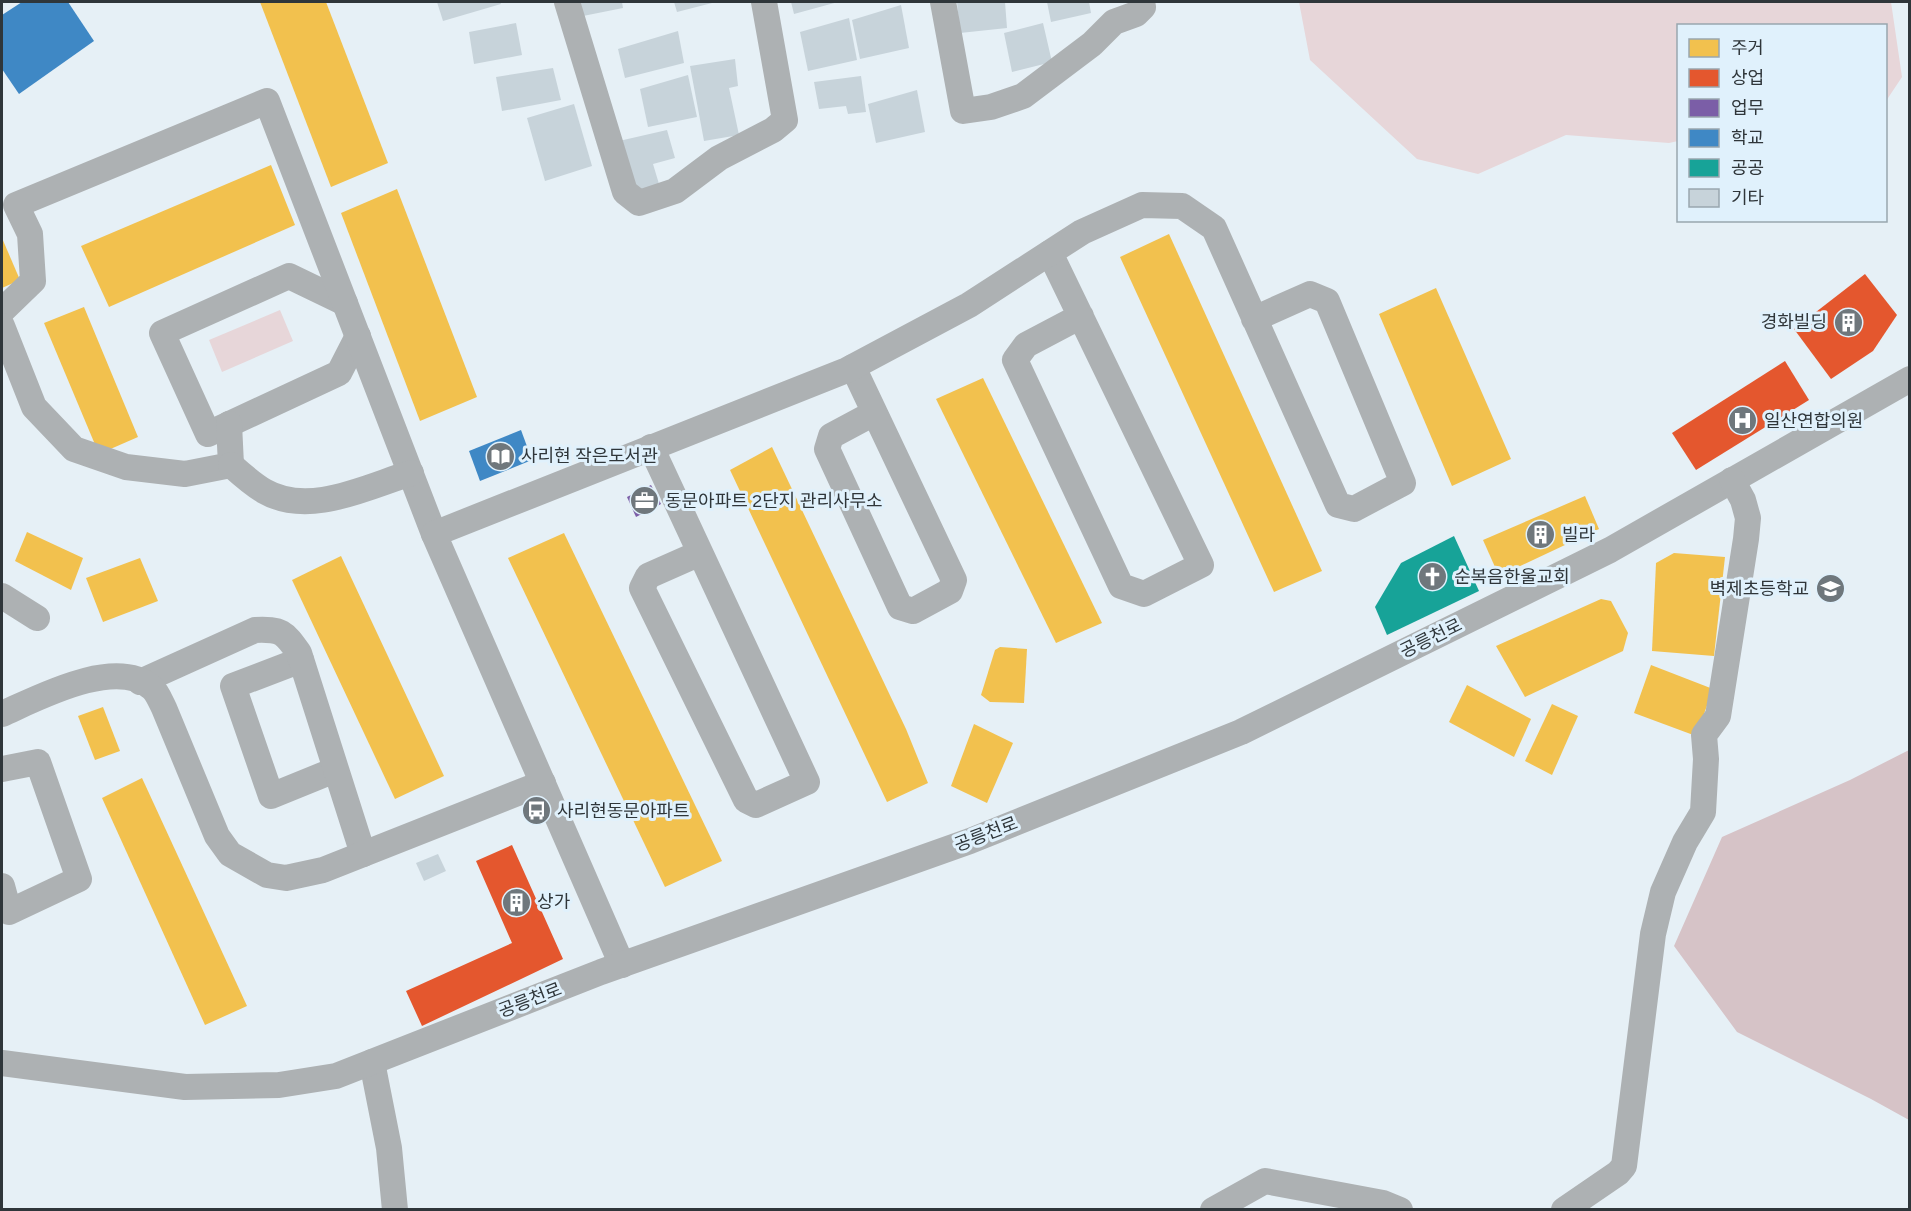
<svg xmlns="http://www.w3.org/2000/svg" width="1911" height="1211" viewBox="0 0 1911 1211" font-family="Figtree,'Noto Sans KR',sans-serif">
<rect width="100%" height="100%" fill="#e6f0f6"/>
<g fill="#e7d6d9">
<path d="M 1299,2 L 1891,2 L 1902,77 L 1886,101 L 1886,26 L 1678,26 L 1678,141 L 1669,143 L 1566,135 L 1478,174 L 1417,159 L 1310,60 Z"/>
<path d="M 280,310 L 293,341 L 222,372 L 209,340 Z"/>
</g>
<path fill="#d6c3c7" d="M 1909,750 L 1909,1120 L 1871,1099 L 1737,1032 L 1674,946 L 1722,837 L 1850,780 Z"/>
<g fill="#f2c14e">
<path d="M 260,2 L 326,2 L 388,163 L 331,187 Z"/>
<path d="M 271,165 L 295,225 L 109,307 L 81,246 Z"/>
<path d="M 397,189 L 477,397 L 420,421 L 341,213 Z"/>
<path d="M 1169,234 L 1322,571 L 1274,592 L 1120,257 Z"/>
<path d="M 2,238 L 20,280 L 2,288 Z"/>
<path d="M 1436,288 L 1511,459 L 1452,486 L 1379,314 Z"/>
<path d="M 84,307 L 138,437 L 99,454 L 44,323 Z"/>
<path d="M 983,378 L 1102,623 L 1056,643 L 936,399 Z"/>
<path d="M 772,447 L 906,729 L 928,783 L 887,802 L 730,470 Z"/>
<path d="M 1585,496 L 1599,529 L 1499,576 L 1483,540 Z"/>
<path d="M 27,532 L 83,558 L 71,590 L 15,561 Z"/>
<path d="M 564,533 L 722,861 L 665,887 L 508,558 Z"/>
<path d="M 1674,553 L 1725,557 L 1714,656 L 1652,651 L 1656,563 Z"/>
<path d="M 341,556 L 444,776 L 395,799 L 292,580 Z"/>
<path d="M 140,558 L 158,601 L 103,622 L 86,578 Z"/>
<path d="M 1601,599 L 1611,601 L 1628,633 L 1623,651 L 1525,697 L 1496,646 Z"/>
<path d="M 1000,647 L 1027,649 L 1024,703 L 990,702 L 981,695 L 995,650 Z"/>
<path d="M 1651,665 L 1713,689 L 1696,736 L 1634,713 Z"/>
<path d="M 1467,685 L 1531,719 L 1514,757 L 1449,722 Z"/>
<path d="M 1552,704 L 1578,716 L 1552,775 L 1525,761 Z"/>
<path d="M 103,707 L 120,751 L 95,760 L 78,716 Z"/>
<path d="M 974,724 L 1013,743 L 987,803 L 951,786 Z"/>
<path d="M 142,778 L 247,1006 L 205,1025 L 102,798 Z"/>
</g>
<g fill="#e4572e">
<path d="M 1865,274 L 1897,315 L 1873,351 L 1831,379 L 1794,329 Z"/>
<path d="M 1785,361 L 1809,400 L 1696,470 L 1672,433 Z"/>
<path d="M 512,845 L 563,959 L 422,1026 L 406,991 L 512,943 L 476,861 Z"/>
</g>
<path fill="#7b5ea7" d="M 651,485 L 661,504 L 636,517 L 627,497 Z"/>
<g fill="#3f88c5">
<path d="M 22,2 L 68,2 L 94,41 L 19,94 L 2,69 L 2,15 Z"/>
<path d="M 521,430 L 532,460 L 480,481 L 469,451 Z"/>
</g>
<path fill="#17a398" d="M 1454,536 L 1479,591 L 1387,635 L 1375,607 L 1401,563 Z"/>
<g fill="#c7d3da">
<path d="M 437,2 L 500,2 L 501,4 L 443,21 Z"/>
<path d="M 574,2 L 622,2 L 623,8 L 578,17 Z"/>
<path d="M 674,2 L 716,2 L 677,12 Z"/>
<path d="M 791,2 L 838,2 L 794,14 Z"/>
<path d="M 957,2 L 1005,2 L 1007,28 L 960,33 Z"/>
<path d="M 1047,2 L 1089,2 L 1091,13 L 1051,22 Z"/>
<path d="M 901,5 L 909,48 L 860,59 L 852,20 Z"/>
<path d="M 849,18 L 857,60 L 808,71 L 800,32 Z"/>
<path d="M 516,23 L 522,55 L 474,64 L 469,32 Z"/>
<path d="M 1043,23 L 1052,62 L 1012,72 L 1004,33 Z"/>
<path d="M 678,31 L 684,63 L 625,78 L 618,49 Z"/>
<path d="M 735,59 L 738,86 L 729,88 L 739,135 L 704,141 L 690,66 Z"/>
<path d="M 553,68 L 561,100 L 502,111 L 496,77 Z"/>
<path d="M 688,75 L 697,117 L 648,127 L 640,89 Z"/>
<path d="M 861,76 L 866,112 L 848,114 L 846,106 L 819,109 L 814,82 Z"/>
<path d="M 917,90 L 925,132 L 876,143 L 868,104 Z"/>
<path d="M 574,104 L 592,166 L 545,181 L 527,118 Z"/>
<path d="M 667,130 L 675,158 L 653,164 L 659,184 L 632,193 L 619,141 Z"/>
<path d="M 438,854 L 446,871 L 424,881 L 416,863 Z"/>
</g>
<g fill="none" stroke-linecap="round" stroke-linejoin="round">
<g stroke="#adb1b3" stroke-width="26">
<path d="M 567,2 L 625,192 L 639,203 L 675,191 L 719,158 L 773,130 L 785,120 L 764,2"/>
<path d="M 943,2 L 963,111 L 991,107 L 1023,96 L 1092,44 L 1114,22 L 1136,14 L 1143,7 L 1142,2"/>
<path d="M 1050,253 L 1201,565 L 1144,594 L 1121,586 L 1015,360 L 1026,345 L 1081,316"/>
<path d="M 345,303 L 289,276 L 162,333 L 208,434 L 339,373 L 358,336"/>
<path d="M 2,311 L 33,281 L 30,234 L 16,205 L 267,101 L 434,534"/>
<path d="M 2,326 L 34,407 L 74,449 L 126,467 L 185,474 L 231,465 L 229,424"/>
<path d="M 853,367 L 954,580 L 950,591 L 913,611 L 900,607 L 827,449 L 831,436 L 874,413"/>
<path d="M 651,447 L 807,782 L 756,805 L 746,800 L 642,588 L 648,576 L 700,553"/>
<path d="M 231,465 C 241,474 252,484 264,491 C 309,517 366,487 411,473"/>
<path d="M 2,596 L 37,618"/>
<path d="M 301,660 L 233,686 L 271,796 L 335,770"/>
<path d="M 140,682 L 255,630 C 282,629 284,632 299,653 L 363,854"/>
<path d="M 2,714 C 38,698 116,656 152,688 C 157,692 161,702 164,708 L 217,836 L 230,854 L 267,875 L 286,878 L 323,870 L 543,783"/>
<path d="M 2,769 L 38,762 L 79,879 L 9,912 L 2,886"/>
<path d="M 622,965 L 434,534 L 847,370 L 969,305 L 1082,232 L 1142,205 L 1182,206 L 1214,228 L 1338,505 L 1354,509 L 1403,483 L 1327,301 L 1310,294 L 1254,319"/>
<path d="M 372,1062 L 389,1148 L 395,1210"/>
<path d="M 2,1063 L 185,1087 L 279,1085 L 336,1076 L 601,972 L 970,841 L 1241,732 L 1610,550 L 1910,379"/>
<path d="M 1213,1210 L 1265,1181 L 1383,1203 L 1400,1210"/>
<path d="M 1564,1210 L 1618,1173 L 1624,1166 L 1653,934 L 1663,892 L 1685,842 L 1703,812 L 1706,759 L 1704,735 L 1718,716 L 1746,539 L 1748,518 L 1743,500 L 1732,480"/>
</g>
</g>
<defs>
<symbol id="building-disc" viewBox="-11 -11 22 22"><circle r="9.5" fill="#6f777c" stroke="#e0f1fc"/><path d="M-4-6H4V6H1V3H-1V6H-4ZM-2.5-4.3h1.7v1.8h-1.7ZM.8-4.3h1.7v1.8H.8ZM-2.5-1h1.7V.8h-1.7ZM.8-1h1.7V.8H.8Z" fill="#fff"/></symbol>
<symbol id="hospital-disc" viewBox="-11 -11 22 22"><circle r="9.5" fill="#6f777c" stroke="#e0f1fc"/><path d="M-5-5h3v3.5h4V-5h3V5h-3V1.5h-4V5h-3Z" fill="#fff"/></symbol>
<symbol id="library-disc" viewBox="-11 -11 22 22"><circle r="9.5" fill="#6f777c" stroke="#e0f1fc"/><path d="M-6-4Q-3-5.5-.7-3.5V5Q-3 3-6 4ZM6-4Q3-5.5 .7-3.5V5Q3 3 6 4Z" fill="#fff"/></symbol>
<symbol id="office-disc" viewBox="-11 -11 22 22"><circle r="9.5" fill="#6f777c" stroke="#e0f1fc"/><path d="M-6-3h4V-5.5h4V-3h4V5H-6ZM-1-4.5V-3h2v-1.5ZM-6 0V1H6V0Z" fill="#fff"/></symbol>
<symbol id="church-disc" viewBox="-11 -11 22 22"><circle r="9.5" fill="#6f777c" stroke="#e0f1fc"/><path d="M-1.2-6h2.4v3.5h3.3v2.4h-3.3V6h-2.4V-.1h-3.3v-2.4h3.3Z" fill="#fff"/></symbol>
<symbol id="school-disc" viewBox="-11 -11 22 22"><circle r="9.5" fill="#6f777c" stroke="#e0f1fc"/><path d="M0-5L7-2L0 1L-7-2ZM-4 1L0 2.5L4 1V4Q0 6-4 4Z" fill="#fff"/></symbol>
<symbol id="bus-disc" viewBox="-11 -11 22 22"><circle r="9.5" fill="#6f777c" stroke="#e0f1fc"/><path d="M-5-6H5V4H4V6H2V4H-2V6H-4V4H-5ZM-3.5-4V0h7V-4ZM-3.5 1.2v1.5H-2V1.2ZM2 1.2v1.5H3.5V1.2Z" fill="#fff"/></symbol>
</defs>
<g fill-rule="evenodd">
<use href="#building-disc" x="1832" y="306" width="33" height="33"/>
<use href="#hospital-disc" x="1726" y="404" width="33" height="33"/>
<use href="#library-disc" x="484" y="440" width="33" height="33"/>
<use href="#office-disc" x="628" y="484" width="33" height="33"/>
<use href="#building-disc" x="1524" y="518" width="33" height="33"/>
<use href="#church-disc" x="1416" y="560" width="33" height="33"/>
<use href="#school-disc" x="1814" y="572" width="33" height="33"/>
<use href="#bus-disc" x="520" y="794" width="33" height="33"/>
<use href="#building-disc" x="500" y="886" width="33" height="33"/>
</g>
<g text-anchor="middle" dominant-baseline="central" stroke-width="6" stroke-linejoin="round" paint-order="stroke">
<g font-size="18" fill="#2f363a" stroke="#e0f1fc" text-anchor="start">
<text x="1827" y="322" text-anchor="end">경화빌딩</text>
<text x="1764" y="421">일산연합의원</text>
<text x="521" y="456">사리현 작은도서관</text>
<text x="665" y="501">동문아파트 2단지 관리사무소</text>
<text x="1562" y="535">빌라</text>
<text x="1454" y="577">순복음한울교회</text>
<text x="1809" y="589" text-anchor="end">벽제초등학교</text>
<text x="557" y="811">사리현동문아파트</text>
<text x="537" y="902">상가</text>
</g>
<g font-size="18" fill="#2f363a" stroke="#e0f1fc">
<text transform="translate(1431 638) rotate(-26)">공릉천로</text>
<text transform="translate(986 834) rotate(-21)">공릉천로</text>
<text transform="translate(530 1000) rotate(-21)">공릉천로</text>
</g>
</g>
<rect width="1911" height="1211" fill="none" stroke="#2f363a" stroke-width="6"/>
<rect x="1677" y="24" width="210" height="198" fill="#e0f1fc" stroke="#99a6ae" stroke-width="1.5"/>
<rect x="1689" y="39" width="30" height="18" fill="#f2c14e" stroke="#99a6ae" stroke-width="1.5"/>
<text x="1731" y="54" font-size="18" fill="#2f363a">주거</text>
<rect x="1689" y="69" width="30" height="18" fill="#e4572e" stroke="#99a6ae" stroke-width="1.5"/>
<text x="1731" y="84" font-size="18" fill="#2f363a">상업</text>
<rect x="1689" y="99" width="30" height="18" fill="#7b5ea7" stroke="#99a6ae" stroke-width="1.5"/>
<text x="1731" y="114" font-size="18" fill="#2f363a">업무</text>
<rect x="1689" y="129" width="30" height="18" fill="#3f88c5" stroke="#99a6ae" stroke-width="1.5"/>
<text x="1731" y="144" font-size="18" fill="#2f363a">학교</text>
<rect x="1689" y="159" width="30" height="18" fill="#17a398" stroke="#99a6ae" stroke-width="1.5"/>
<text x="1731" y="174" font-size="18" fill="#2f363a">공공</text>
<rect x="1689" y="189" width="30" height="18" fill="#c7d3da" stroke="#99a6ae" stroke-width="1.5"/>
<text x="1731" y="204" font-size="18" fill="#2f363a">기타</text>
</svg>
